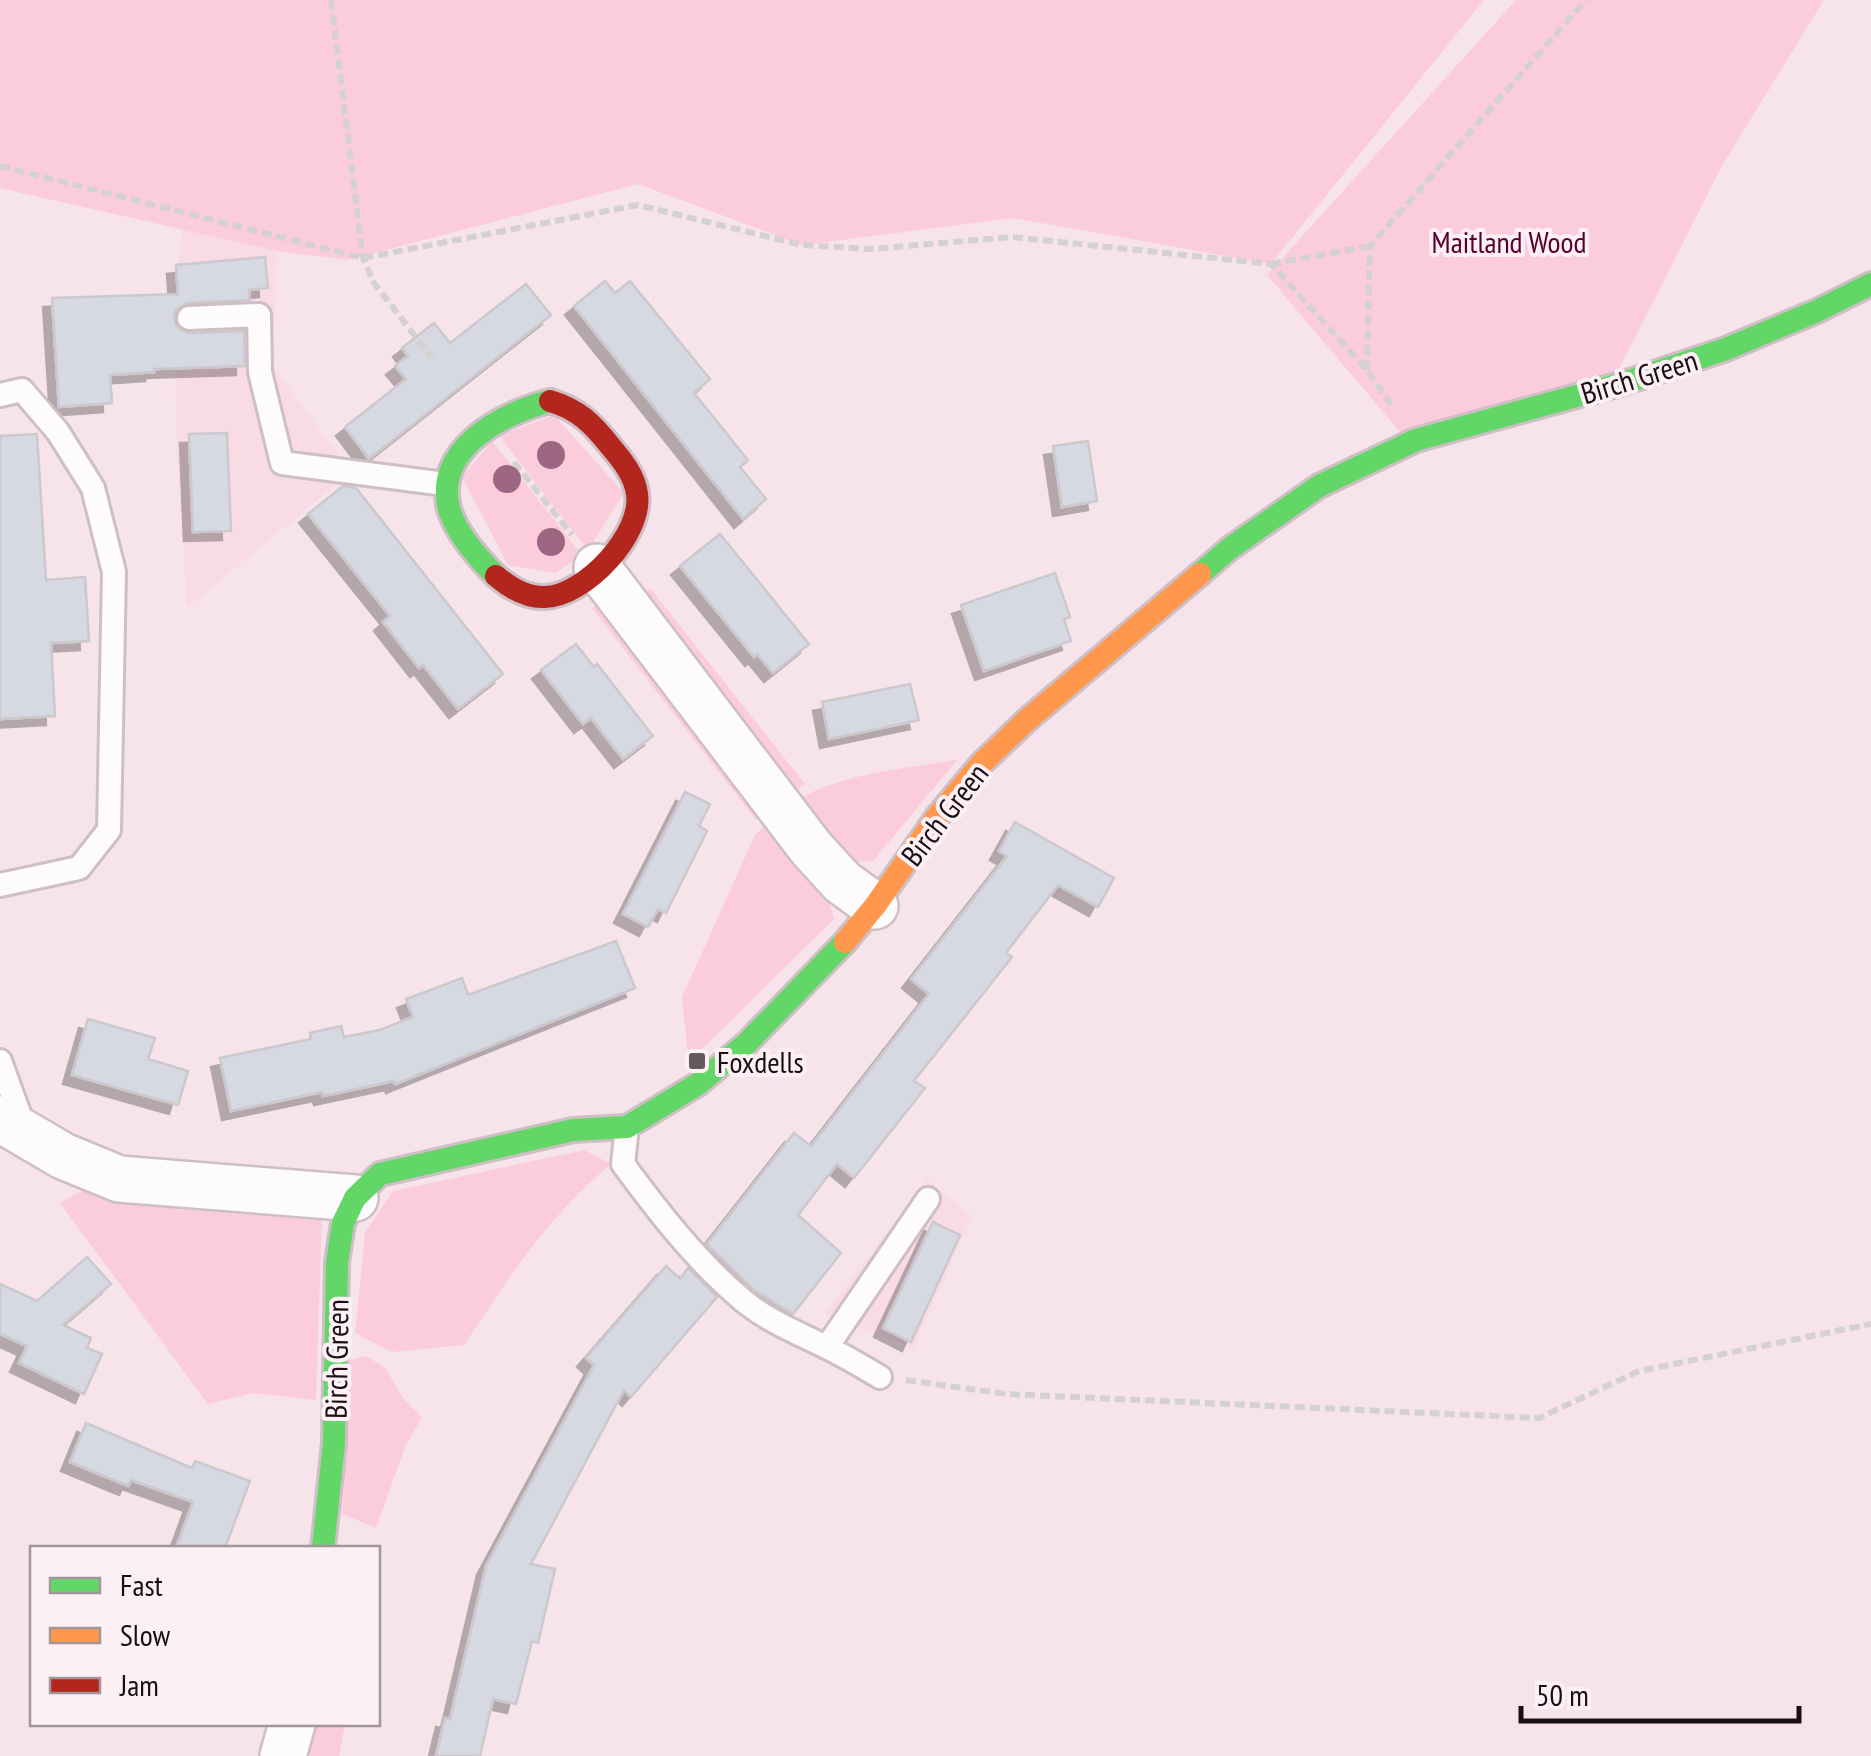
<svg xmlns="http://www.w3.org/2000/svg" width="1871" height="1756" viewBox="0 0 1871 1756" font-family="'PT Sans Narrow',sans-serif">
<defs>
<filter id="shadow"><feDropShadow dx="-9" dy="9" stdDeviation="0" flood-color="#0004"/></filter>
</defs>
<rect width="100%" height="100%" fill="#f6e4ea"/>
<g fill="#f9dbe5">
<path d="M 182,228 L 277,251 L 273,366 L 351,472 L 187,608 L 176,433 L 174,309 Z"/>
<path d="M 927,1180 L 972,1216 L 913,1349 L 825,1314 Z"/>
</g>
<g fill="#fbccdc">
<path d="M 0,0 L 1484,0 L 1271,264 L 1013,218 L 802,245 L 638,184 L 347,260 L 277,251 L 0,188 Z"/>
<path d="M 1516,0 L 1824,0 L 1723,164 L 1617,373 L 1400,432 L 1267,275 Z"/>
<path d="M 554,415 L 624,493 L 588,550 L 499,436 Z"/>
<path d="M 492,441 L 582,555 L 556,573 L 508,565 L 462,477 Z"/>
<path d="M 650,588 L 805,784 L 790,796 L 638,600 Z"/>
<path d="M 600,603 L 765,813 L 756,820 L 592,608 Z"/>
<path d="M 958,759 L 873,861 L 853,862 L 794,803 C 835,773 909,769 958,759 Z"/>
<path d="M 770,821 L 826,891 L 834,919 L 692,1059 L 687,1047 L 682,997 L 755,835 Z"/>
<path d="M 584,1150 L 611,1164 C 544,1221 512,1274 464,1345 L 392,1352 L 355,1333 L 365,1233 L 393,1191 Z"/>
<path d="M 91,1186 L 322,1213 L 316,1400 L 253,1393 L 208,1404 L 60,1203 Z"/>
<path d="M 367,1356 L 386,1369 L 403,1398 L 422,1417 L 405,1447 L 376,1528 L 342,1514 L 350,1360 Z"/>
<path d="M 307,1724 L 345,1724 L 339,1756 L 297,1756 Z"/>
</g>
<g fill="#d6d9e1" stroke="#cbc8ce" stroke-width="2.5" filter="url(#shadow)">
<path d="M 265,257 L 268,288 L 249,290 L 249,300 L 187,303 L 176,310 L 174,318 L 177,327 L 189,333 L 244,331 L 245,366 L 154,369 L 154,372 L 110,375 L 112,403 L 59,407 L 52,298 L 178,294 L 176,265 Z"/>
<path d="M 605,281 L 615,293 L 630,281 L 710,379 L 694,393 L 748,460 L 740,467 L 766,499 L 743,519 L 574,306 Z"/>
<path d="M 526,284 L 551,315 L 369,459 L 345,427 L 406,379 L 395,366 L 408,356 L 402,348 L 434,323 L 450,343 Z"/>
<path d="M 227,433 L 231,531 L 193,532 L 189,434 Z"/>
<path d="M 37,434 L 46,580 L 85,577 L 89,641 L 51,643 L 55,716 L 0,719 L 0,436 Z"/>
<path d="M 1088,441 L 1097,501 L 1062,507 L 1053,446 Z"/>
<path d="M 343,486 L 356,488 L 503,674 L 458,709 L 423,665 L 419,668 L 383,622 L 390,616 L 308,514 Z"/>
<path d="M 720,534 L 809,644 L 773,673 L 757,654 L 754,657 L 680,566 Z"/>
<path d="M 1055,573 L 1070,617 L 1064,619 L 1071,641 L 984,671 L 961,605 Z"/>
<path d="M 576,644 L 594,667 L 597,664 L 653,736 L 623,759 L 591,718 L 583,724 L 541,670 Z"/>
<path d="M 910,684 L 919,720 L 829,739 L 822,702 Z"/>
<path d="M 685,792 L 710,804 L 699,826 L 707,831 L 666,913 L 658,909 L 648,927 L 623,914 Z"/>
<path d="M 1015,822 L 1114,878 L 1098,907 L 1058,885 L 1006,953 L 1012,957 L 914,1081 L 925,1088 L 854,1178 L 837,1164 L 798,1215 L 841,1253 L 793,1314 L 754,1290 L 707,1244 L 794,1133 L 811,1146 L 929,994 L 911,979 L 1007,856 L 999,851 Z"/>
<path d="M 616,941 L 635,988 L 395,1084 L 394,1081 L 323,1096 L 322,1092 L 231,1111 L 220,1058 L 311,1039 L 310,1033 L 341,1026 L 344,1037 L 380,1030 L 413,1017 L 406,999 L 462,978 L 468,995 Z"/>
<path d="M 88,1019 L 155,1038 L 148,1059 L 188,1071 L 178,1105 L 72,1075 Z"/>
<path d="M 933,1222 L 960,1235 L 911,1342 L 883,1328 Z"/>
<path d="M 87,1257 L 111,1284 L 63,1325 L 91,1338 L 87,1348 L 102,1354 L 84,1394 L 19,1363 L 27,1346 L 0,1334 L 0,1284 L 37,1301 Z"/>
<path d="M 666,1266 L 680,1279 L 688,1268 L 717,1297 L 631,1397 L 624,1390 L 531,1564 L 555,1569 L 538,1643 L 532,1641 L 516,1704 L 493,1699 L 480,1756 L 436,1756 L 445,1718 L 450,1719 L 486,1566 L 594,1365 L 586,1358 Z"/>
<path d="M 86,1423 L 192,1468 L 195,1461 L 250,1481 L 225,1548 L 176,1548 L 193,1502 L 131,1480 L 128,1486 L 70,1462 Z"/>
</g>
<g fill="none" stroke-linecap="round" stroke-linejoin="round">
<defs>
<g id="lane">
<path d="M 189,318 L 259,315 L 260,372 L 282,463 L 445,484"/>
<path d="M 0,395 L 22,390 L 58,432 L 93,488 L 114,572 L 109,830 L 79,868 L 0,885"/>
<path d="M 0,1061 L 24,1127"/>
<path d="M 627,1127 L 623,1164 C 659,1213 698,1263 745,1302 C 770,1322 798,1333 826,1347 C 845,1356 863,1367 880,1377"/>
<path d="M 827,1347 L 928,1199"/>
</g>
<g id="street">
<path d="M 597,567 L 811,848 L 842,882 L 875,906"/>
<path d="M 0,1119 L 63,1156 L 119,1179 L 355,1198"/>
<path d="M 283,1756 L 292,1724"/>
</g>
<g id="fast">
<path d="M 1200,574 L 1229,549 L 1319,486 L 1416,440 L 1624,383 L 1726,349 L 1817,311 L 1871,284"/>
<path d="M 496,576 C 479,559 458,535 450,512 C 431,450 502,413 550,401"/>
<path d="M 323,1548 L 334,1443 L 337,1262 L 343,1223 L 355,1198 L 380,1174 L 573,1130 L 627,1127 L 698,1084 L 746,1044 L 845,942"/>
</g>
<path id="slow" d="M 845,942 L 875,906 L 937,817 L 982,763 L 1027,720 L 1200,574"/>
<path id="jam" d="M 496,576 C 510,588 526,598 545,597 C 585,596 643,534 637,494 C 635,476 622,460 611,447 C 593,424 578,409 550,401"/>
</defs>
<use href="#lane" stroke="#cdbfc4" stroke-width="28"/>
<use href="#street" stroke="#cdbfc4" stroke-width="50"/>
<use href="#fast" stroke="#cdbfc4" stroke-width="28"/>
<use href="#slow" stroke="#cdbfc4" stroke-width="28"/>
<use href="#jam" stroke="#cdbfc4" stroke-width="28"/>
<g stroke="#d5d0d1" stroke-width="6" stroke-dasharray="10 5" stroke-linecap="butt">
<path d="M 331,0 L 363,258 L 374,283 L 432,358"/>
<path d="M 0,166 L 363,258 L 638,205 L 802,245 L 872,249 L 1012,237 L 1271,264 L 1367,370 L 1392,406"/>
<path d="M 1271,264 L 1370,246"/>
<path d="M 1367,370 L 1370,246 L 1586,0"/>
<path d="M 514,462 L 572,535"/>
<path d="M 906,1380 L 1006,1394 L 1539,1418 L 1639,1371 L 1871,1324"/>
</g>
<use href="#lane" stroke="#fefbfc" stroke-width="22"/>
<use href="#street" stroke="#fefbfc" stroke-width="45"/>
<use href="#fast" stroke="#63d668" stroke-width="22"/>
<use href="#slow" stroke="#ff974d" stroke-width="22"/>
<use href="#jam" stroke="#b3261e" stroke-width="22"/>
</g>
<g fill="#9d6782">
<circle cx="551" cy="455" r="14"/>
<circle cx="507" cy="479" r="14"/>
<circle cx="551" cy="542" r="14"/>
</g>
<rect fill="#66595e" stroke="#fdf0f4" stroke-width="4" x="687" y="1051" width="20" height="20" rx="5"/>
<g text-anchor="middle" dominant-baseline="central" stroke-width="8" stroke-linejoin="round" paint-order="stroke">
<g font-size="30" fill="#55002d" stroke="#fdf0f4">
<text x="1509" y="241">Maitland Wood</text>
</g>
<g font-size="30" fill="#190e12" stroke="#fdf0f4">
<text transform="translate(1639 376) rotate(-17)">Birch Green</text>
<text transform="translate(944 814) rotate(-52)">Birch Green</text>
<text transform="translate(336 1359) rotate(-89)">Birch Green</text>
</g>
<g font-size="30" fill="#190e12" stroke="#fdf0f4" text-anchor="start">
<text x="717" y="1061">Foxdells</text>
</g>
</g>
<rect x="30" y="1546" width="350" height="180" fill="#fdf0f4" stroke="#a2969a" stroke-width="2.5"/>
<rect x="50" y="1578" width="50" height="15" fill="#63d668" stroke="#a2969a" stroke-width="2.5"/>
<text x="120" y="1596" font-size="30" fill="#190e12">Fast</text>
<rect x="50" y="1628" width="50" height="15" fill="#ff974d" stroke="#a2969a" stroke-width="2.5"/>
<text x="120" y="1646" font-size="30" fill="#190e12">Slow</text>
<rect x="50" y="1678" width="50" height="15" fill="#b3261e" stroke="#a2969a" stroke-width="2.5"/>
<text x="120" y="1696" font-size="30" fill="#190e12">Jam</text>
<path d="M1521 1706v15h278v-15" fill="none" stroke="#190e12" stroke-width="5"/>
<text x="1536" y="1706" font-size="30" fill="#190e12" stroke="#fdf0f4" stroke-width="8" paint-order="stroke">50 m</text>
</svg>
